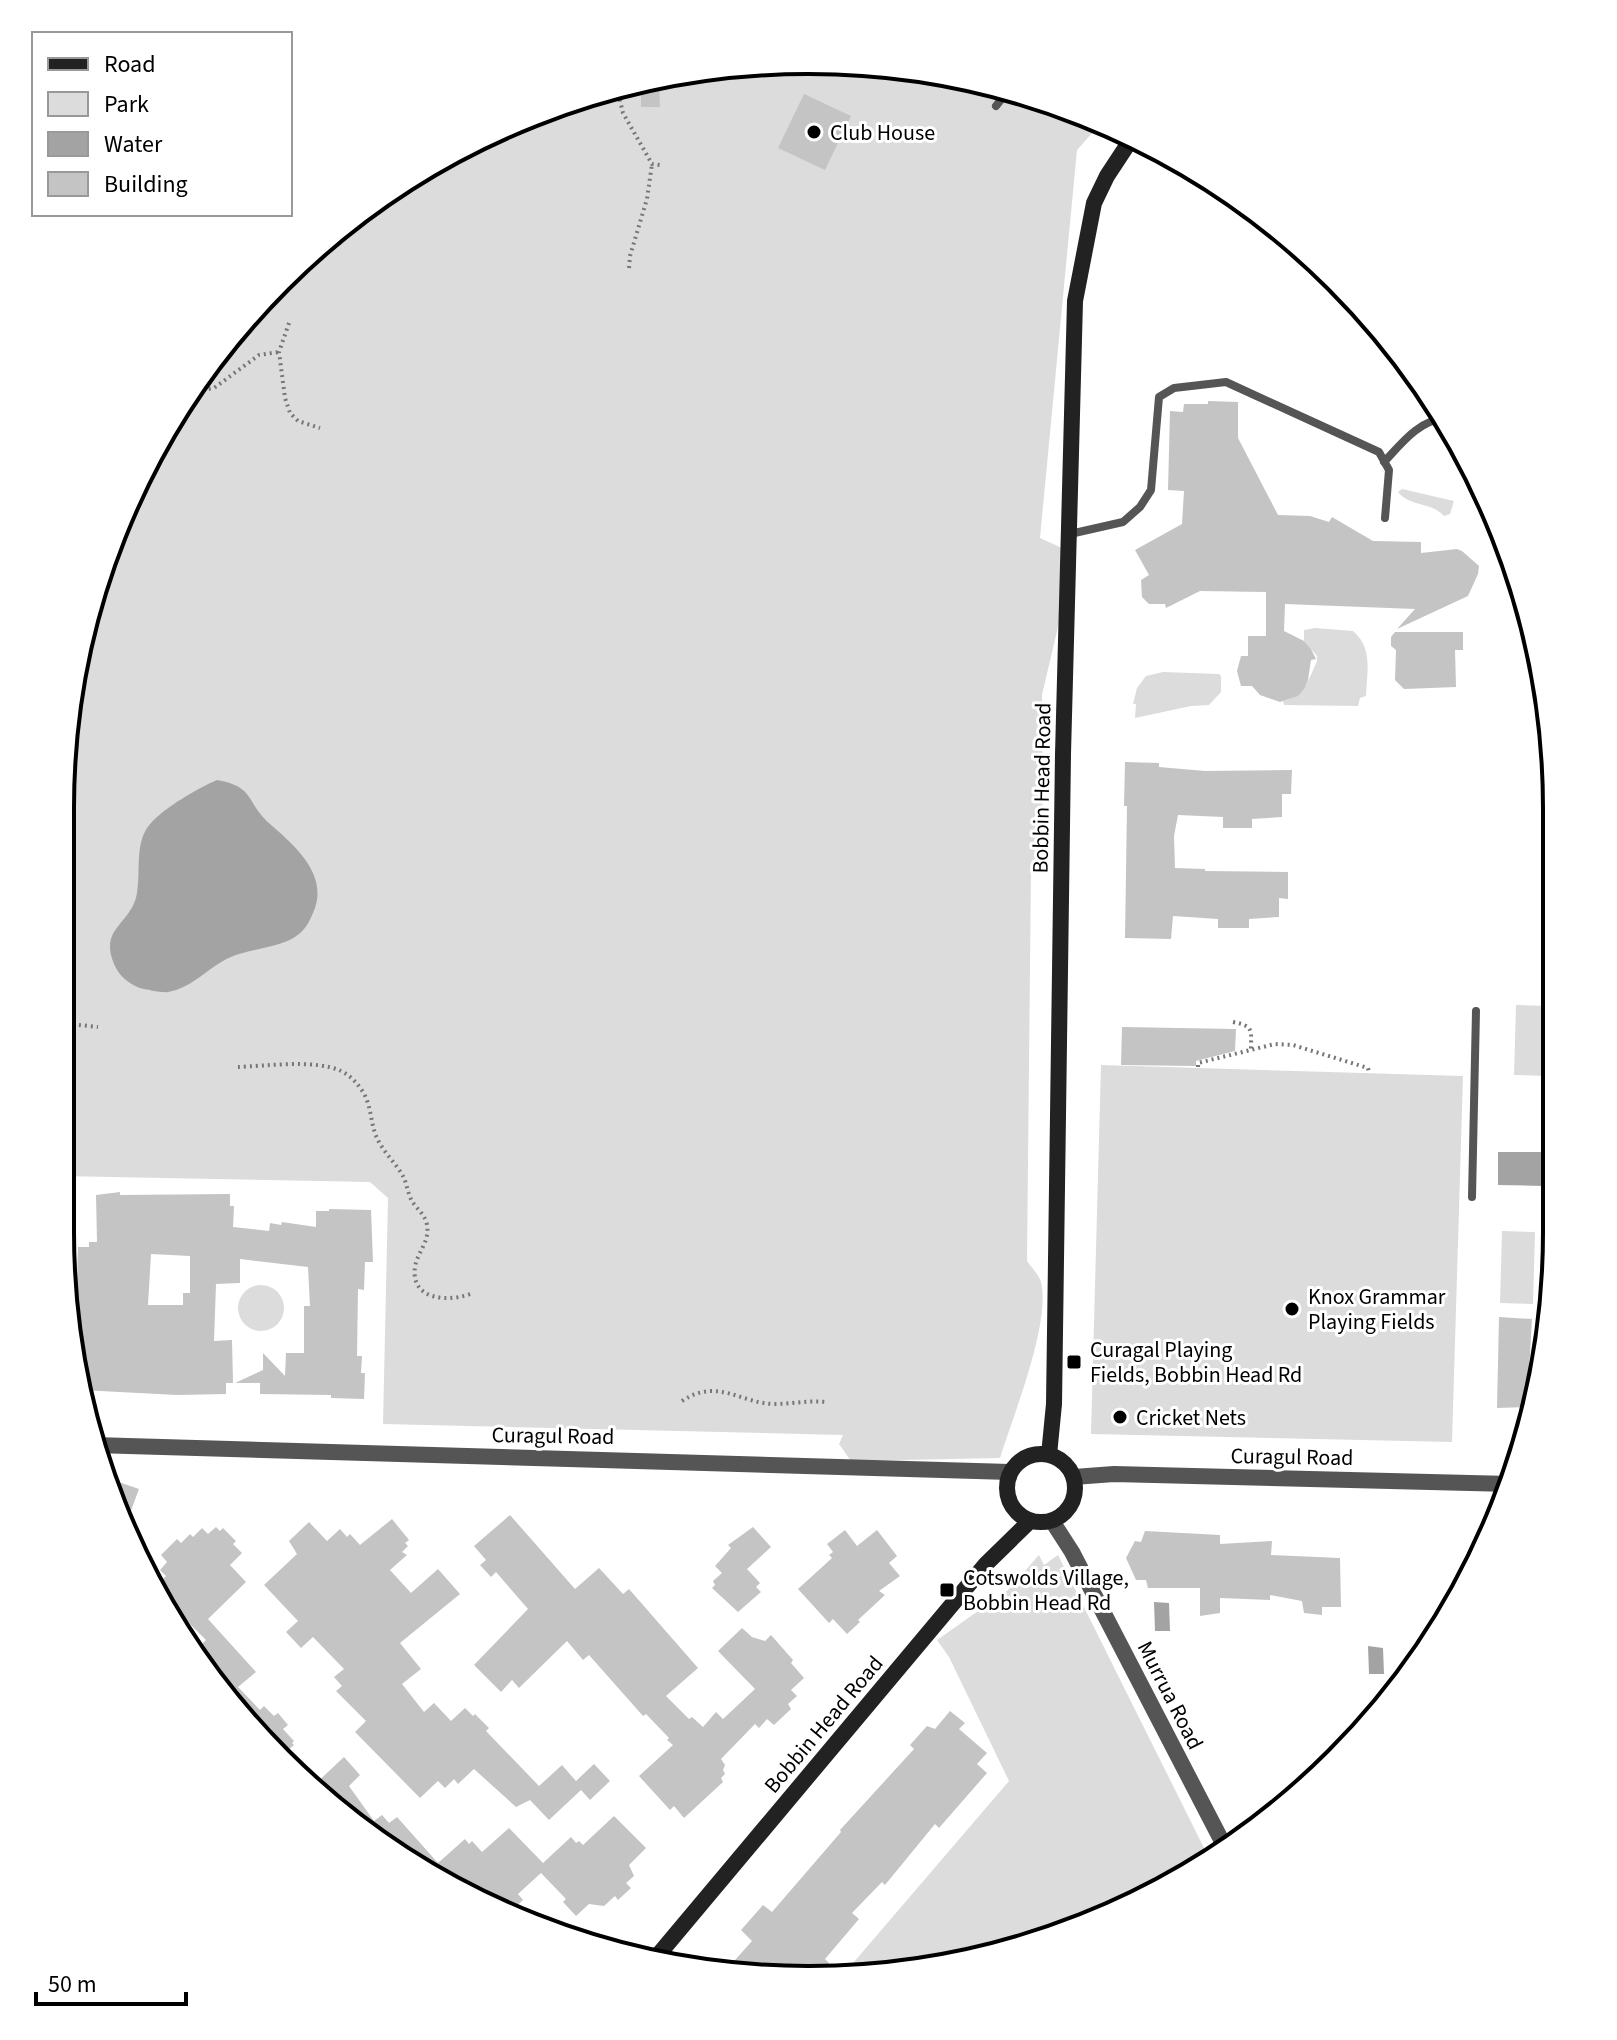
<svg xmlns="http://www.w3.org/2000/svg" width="1617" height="2040" font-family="'Source Sans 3',sans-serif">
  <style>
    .green { fill: #dcdcdc }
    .water { fill: #a3a3a3 }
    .building { fill: #c4c4c4; fill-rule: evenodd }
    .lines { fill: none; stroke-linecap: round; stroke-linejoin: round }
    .path { stroke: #777; stroke-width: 4; stroke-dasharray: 2 4; stroke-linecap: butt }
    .lane { stroke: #555; stroke-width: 8 }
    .street { stroke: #555; stroke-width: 16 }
    .secondary { stroke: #222; stroke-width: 16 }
    .poi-dot { fill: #000; stroke: #fff; stroke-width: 3 }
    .labels { text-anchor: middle; stroke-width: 6; stroke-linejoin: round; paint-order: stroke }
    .poi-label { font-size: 22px; fill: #000; stroke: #fff; text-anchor: start }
    .street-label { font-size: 22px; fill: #000; stroke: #fff }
    .rim { fill: none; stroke: #000; stroke-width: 4 }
  </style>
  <rect width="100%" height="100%" fill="#fff"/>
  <path class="green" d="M858,62L1003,86L1101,123L1077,150L1040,538L1075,554L1042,695L1043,859L1031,868L1027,1261C1031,1267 1039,1275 1041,1282C1051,1323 1013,1416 1000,1458L851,1461L839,1444L843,1435L383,1424L388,1198L370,1182L60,1176L62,760L100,567L161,434L245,315L435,160L568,100L711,66Z
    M1402,489L1454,501L1450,514L1444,516C1432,502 1410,507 1398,492Z
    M1315,628L1353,631C1373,648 1367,671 1366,696L1360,698L1358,706L1284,705L1283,701C1304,697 1309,679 1317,661V656L1304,641V630Z
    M1163,672L1219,674L1221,676V692L1209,705L1191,706L1135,718L1136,704H1133L1137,688L1146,676Z
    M1516,1005L1548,1006L1547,1076L1514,1075Z
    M1101,1065L1463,1076L1452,1442L1091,1434Z
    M1502,1231L1535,1232L1533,1304L1500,1303Z
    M238 1308a23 23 0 1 1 46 0a23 23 0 1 1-46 0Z
    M1039,1555L1044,1565L1058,1555L1210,1860L1182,1880L1002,1955L842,1976L1009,1781L949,1657L937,1640L1008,1590Z"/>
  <path class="water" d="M217,780C256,787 245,802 270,824C294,845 327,873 315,908C311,918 307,928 299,934C284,947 250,949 231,957C209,966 193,988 168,992C161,993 151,990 144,989C133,987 121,978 116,968C96,928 132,925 137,893C141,870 134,841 151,823C164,808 198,788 217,780Z
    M1498,1152H1542L1543,1186L1498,1185Z
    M1543,1230H1557L1552,1280L1543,1281Z
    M1154,1602L1169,1603L1170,1631H1155Z
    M1368,1646L1383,1648L1384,1674H1369Z"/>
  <path class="building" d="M659,81L660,107H641V83Z
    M804,94L851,116L825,170L778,148Z
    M1208,401L1238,402V438L1278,515L1310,516L1329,522L1332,517L1373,541L1421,542V553L1457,549L1462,551L1479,566L1478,574L1468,596L1397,629L1415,609L1285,604L1284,631L1304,641L1311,649L1316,659L1311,660L1308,680L1304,689L1298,696L1280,702L1260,695L1252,686H1241L1237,671L1241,656H1248V636H1266V592L1200,591L1166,608L1165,604H1149L1142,597L1141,580L1149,575L1135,550L1182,524L1184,491L1168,490L1170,411L1183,412L1184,404H1208Z
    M1395,632H1463V650H1455L1456,687L1404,689L1395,680L1396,650L1391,646V637Z
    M1125,762L1159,763V767L1205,771L1292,770L1291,794H1282V817L1252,819V828H1223V817L1178,815L1174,836L1175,868L1205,869V871L1288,872V899L1279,898V917L1249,919V928H1218V919L1173,916L1171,939L1125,938L1127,806H1124Z
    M1122,1027L1236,1029L1235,1051L1196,1061V1066L1121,1065Z
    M120,1192V1195L230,1194V1206H234L233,1227L269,1231L270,1223L281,1225L282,1222L316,1227V1211H329V1209L371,1210L373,1262H365L364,1290L358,1289L357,1356H362L361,1373H365L364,1399L331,1398V1395L260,1394V1383H235L263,1370V1353L285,1376L286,1353H304V1306H310L308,1267L240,1259V1283L216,1284L214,1341L232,1340L233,1383H226V1394L177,1395L81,1390L75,1343L78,1247H89V1242H97L96,1195ZM151,1254L190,1256V1293H183V1305H148Z
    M1499,1317L1532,1319L1527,1407L1497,1408Z
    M107,1478L139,1489L126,1524Z
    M510,1515L575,1589L599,1568L623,1594L629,1589L698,1668L666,1696L689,1719L692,1717L703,1727L716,1712L723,1719L755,1689L718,1651L742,1628L752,1637L765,1641L771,1635L793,1660L791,1663L804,1678L791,1690L797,1696L788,1704L791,1709L774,1725L767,1719L759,1728L755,1724L721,1759L725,1765L723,1770L725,1774L721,1778L723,1782L684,1818L674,1806L670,1810L639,1776L673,1745L667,1740L669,1738L646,1714L643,1716L589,1655L583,1660L567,1641L519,1688L512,1680L501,1692L474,1665L528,1609L496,1572L491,1577L480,1565L486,1560L474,1546Z
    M392,1519L409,1540L405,1543L408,1546L402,1552L407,1555L390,1570L411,1593L438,1569L460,1594L400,1643L421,1669L402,1684L424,1712L434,1703L451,1721L465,1708L473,1716L475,1714L489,1728L486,1731L539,1786L562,1765L576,1781L594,1764L610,1781L590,1800L581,1790L549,1820L530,1800L516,1807L474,1769L458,1784L454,1779L445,1788L438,1781L420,1798L355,1732L366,1721L336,1691L342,1686L334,1677L344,1669L313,1637L301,1648L286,1632L298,1621L264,1585L297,1554L289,1541L309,1522L327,1541L340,1529L347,1537L350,1534L360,1545Z
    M216,1527L220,1531L223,1528L236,1541L233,1544L242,1553L230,1565L246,1582L208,1619L256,1672L238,1687L260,1710L264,1706L274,1716L278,1713L288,1725L283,1729L294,1741L292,1743L294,1745L278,1759L224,1689L228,1685L214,1670L211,1672L195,1651L206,1640L184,1618L178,1624L160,1605L153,1589L166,1576L160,1570L167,1562L161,1555L177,1539L181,1543L190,1534L193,1537L202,1528L208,1534Z
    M753,1527L771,1547L747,1569L760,1583L756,1587L761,1592L738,1612L712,1588L715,1585L713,1581L722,1573L715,1566L731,1548L728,1545Z
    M845,1530L857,1546L877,1530L897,1556L889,1563L900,1576L879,1591L885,1595L858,1620L860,1622L847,1634L833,1619L829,1623L798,1589L832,1558L829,1555L833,1552L827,1544Z
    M1145,1531L1220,1535V1544L1272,1541L1271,1555L1340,1558L1341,1607H1322V1615L1304,1613L1302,1601L1270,1595V1600L1220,1598V1613L1200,1616V1588H1148L1146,1580H1136L1126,1558L1135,1541L1141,1542Z
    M950,1711L965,1723L959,1729L987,1753L977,1764L987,1773L939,1828L935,1824L885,1885L882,1882L852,1913L859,1919L825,1959L829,1963L815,1979L808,1980L727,1969L752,1941L741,1930L763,1905L772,1912L841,1832L840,1830L914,1749L910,1745L927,1726L935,1729Z
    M344,1757L360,1775L349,1786L374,1821L382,1815L389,1823L397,1817L438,1863L465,1839L469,1844L472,1841L482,1852L509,1828L543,1863L571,1837L576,1843L579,1841L583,1845L614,1816L646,1848L629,1865L634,1876L626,1883L631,1888L618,1900L615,1896L604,1906L589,1904L576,1916L563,1902L566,1899L541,1873L518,1894L523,1900L511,1911L434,1879L313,1786Z"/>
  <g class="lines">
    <path class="path" d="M617,88L623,113L652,164L660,165
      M629,268L630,256L647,199L652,164
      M289,323L279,352L285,398L290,413L298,421L320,428
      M191,392L214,388L259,355L279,352
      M1233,1022C1254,1026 1251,1030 1251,1050
      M61,1023L98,1027
      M238,1067C266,1066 316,1059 341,1071C351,1076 357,1083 363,1092C372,1107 370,1123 377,1138C383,1152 397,1164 404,1178C407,1185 408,1194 412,1201C416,1208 423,1213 426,1221C432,1240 418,1250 415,1267C410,1302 452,1302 473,1293
      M1198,1067V1063L1275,1044L1293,1045L1368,1068L1369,1072
      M682,1401C718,1377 741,1404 775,1404C792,1404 808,1400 826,1402"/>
    <path class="lane" d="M996,106L1010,88
      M1384,462C1402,443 1418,421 1445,418
      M1070,534L1123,522L1140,507L1151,490L1159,397L1174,388L1226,382L1379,452L1389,470L1385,518
      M1472,1197L1476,1011"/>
    <path class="street" d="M94,1445L1010,1472
      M1074,1477L1114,1474L1510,1484
      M1052,1521L1072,1552L1226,1849"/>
    <path class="secondary" d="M1007 1488a34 34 0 1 1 68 0a34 34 0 1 1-68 0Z
      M1049,1455L1054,1404L1063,754L1075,301L1094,203L1107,176L1134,135
      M654,1960L986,1564L1030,1521"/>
  </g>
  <g class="poi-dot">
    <circle cx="814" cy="132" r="8"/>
    <circle cx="1292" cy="1309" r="8"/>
    <rect x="1066" y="1354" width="16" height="16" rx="4"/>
    <circle cx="1120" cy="1417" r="8"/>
    <rect x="939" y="1582" width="16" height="16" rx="4"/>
  </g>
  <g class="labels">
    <g class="poi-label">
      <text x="830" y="140">Club House</text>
      <text x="1308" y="1304">Knox Grammar<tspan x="1308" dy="25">Playing Fields</tspan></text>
      <text x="1090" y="1357">Curagal Playing<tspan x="1090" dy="25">Fields, Bobbin Head Rd</tspan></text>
      <text x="1136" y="1425">Cricket Nets</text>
      <text x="963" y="1585">Cotswolds Village,<tspan x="963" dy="25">Bobbin Head Rd</tspan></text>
    </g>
    <g class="street-label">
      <text transform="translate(1041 788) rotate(-89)" y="8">Bobbin Head Road</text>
      <text transform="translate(553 1435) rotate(1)" y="8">Curagul Road</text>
      <text transform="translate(1292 1456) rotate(1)" y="8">Curagul Road</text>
      <text transform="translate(1171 1695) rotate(63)" y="8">Murrua Road</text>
      <text transform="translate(823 1724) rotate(-50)" y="8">Bobbin Head Road</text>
    </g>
  </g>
  <path d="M0 0H1617V2040H0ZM808 74H809A734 734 0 0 1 1543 808V1232A734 734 0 0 1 809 1966H808A734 734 0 0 1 74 1232V808A734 734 0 0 1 808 74Z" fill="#fff" fill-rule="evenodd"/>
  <path class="rim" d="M808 74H809A734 734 0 0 1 1543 808V1232A734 734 0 0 1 809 1966H808A734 734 0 0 1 74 1232V808A734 734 0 0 1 808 74Z"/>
  <rect x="32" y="32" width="260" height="184" fill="#ffffff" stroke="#999999" stroke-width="2"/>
  <rect x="48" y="58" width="40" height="12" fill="#222222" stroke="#999999" stroke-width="2"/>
  <text x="104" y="72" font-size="24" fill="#000000">Road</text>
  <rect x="48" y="92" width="40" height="24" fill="#dcdcdc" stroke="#999999" stroke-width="2"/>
  <text x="104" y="112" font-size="24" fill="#000000">Park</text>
  <rect x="48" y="132" width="40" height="24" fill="#a3a3a3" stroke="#999999" stroke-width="2"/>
  <text x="104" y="152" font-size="24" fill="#000000">Water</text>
  <rect x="48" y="172" width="40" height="24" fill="#c4c4c4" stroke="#999999" stroke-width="2"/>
  <text x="104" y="192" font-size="24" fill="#000000">Building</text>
  <path d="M36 1992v12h150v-12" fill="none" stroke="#000000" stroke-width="4"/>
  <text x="48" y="1992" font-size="24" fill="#000000" stroke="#ffffff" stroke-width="6" paint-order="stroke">50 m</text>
</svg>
